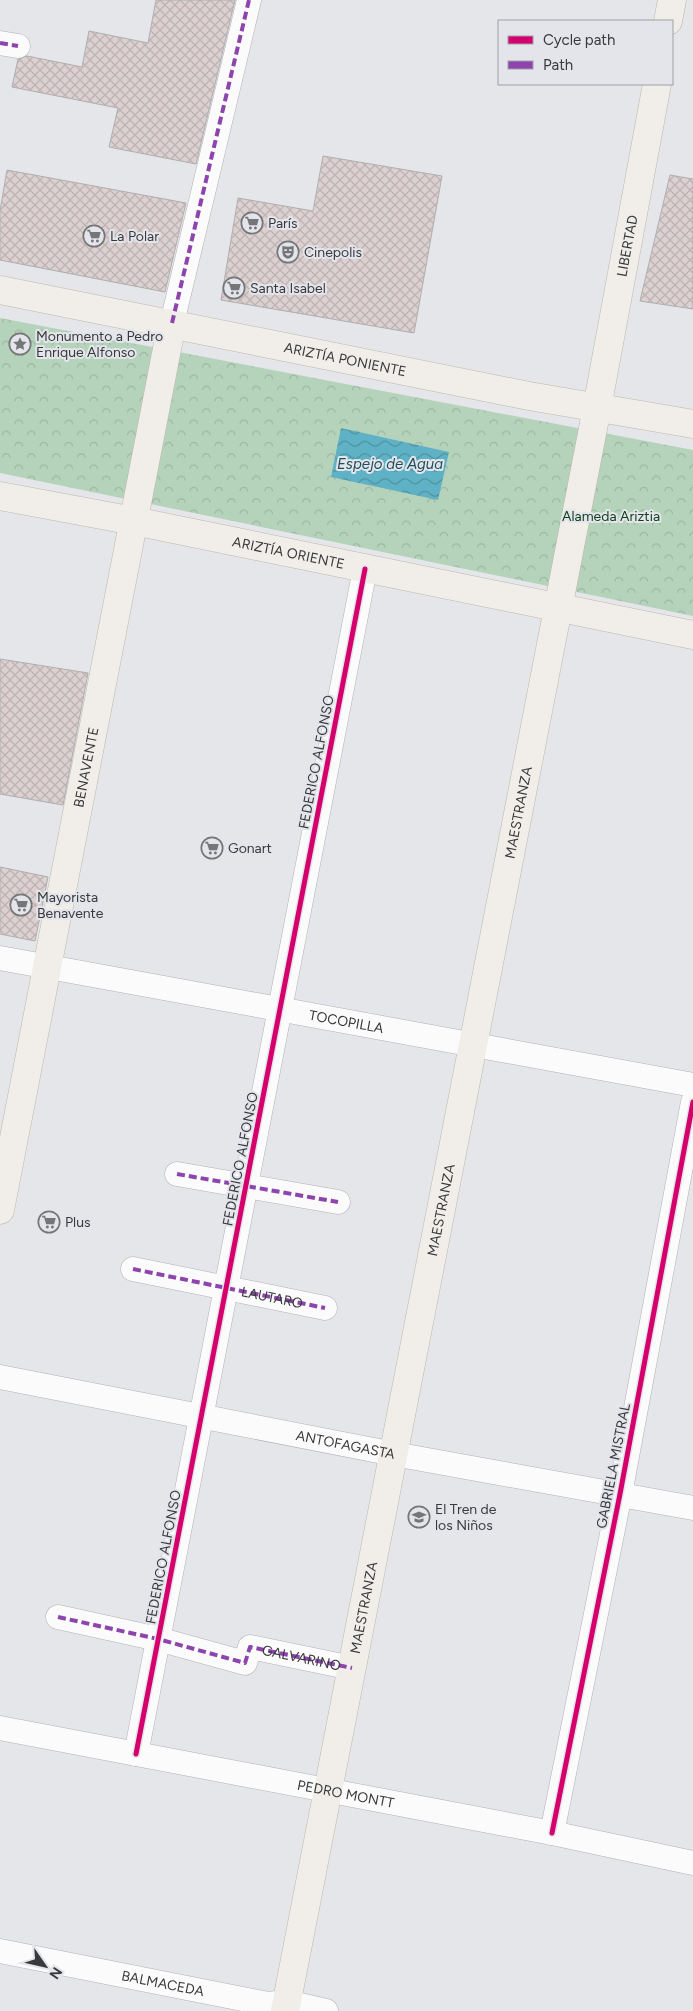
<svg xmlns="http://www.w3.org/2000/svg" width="693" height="2011" font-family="Figtree,sans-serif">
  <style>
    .park { fill: url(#park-crowns) }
    .water { fill: url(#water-waves) }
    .building { fill: url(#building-cross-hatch); stroke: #afaeaf }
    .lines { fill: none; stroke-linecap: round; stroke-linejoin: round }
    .minor-casing { stroke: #b0b1b4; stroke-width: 25 }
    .major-casing { stroke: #bcb6ae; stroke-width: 29 }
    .minor { stroke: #fbfbfc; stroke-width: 24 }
    .major { stroke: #f1eee9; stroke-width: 28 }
    .quiet { stroke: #8e44ad; stroke-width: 4; stroke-dasharray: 8 4; stroke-linecap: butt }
    .cycleway-casing { stroke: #e3e5eb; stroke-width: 8 }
    .cycleway { stroke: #d6006c; stroke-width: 5 }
    .labels { text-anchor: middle; stroke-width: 4; stroke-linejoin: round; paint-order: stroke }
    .poi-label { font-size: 14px; fill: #38393b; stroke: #e3e5eb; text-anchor: start }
    .street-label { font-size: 14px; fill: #38393b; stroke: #e3e5eb }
    .park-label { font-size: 14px; fill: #11421d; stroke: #e3e5eb }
    .water-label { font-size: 15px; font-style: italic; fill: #1e4d59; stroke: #e3e5eb }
  </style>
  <defs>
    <pattern id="park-crowns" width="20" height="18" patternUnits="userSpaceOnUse" patternTransform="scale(1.25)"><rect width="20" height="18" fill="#b5d3bb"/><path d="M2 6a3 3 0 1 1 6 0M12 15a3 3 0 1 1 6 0" fill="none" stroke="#9cb6a2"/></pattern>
    <pattern id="water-waves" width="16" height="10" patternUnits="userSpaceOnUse" patternTransform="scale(1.25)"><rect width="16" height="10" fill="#5fb2c5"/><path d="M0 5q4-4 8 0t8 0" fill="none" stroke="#4f92a1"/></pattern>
    <pattern id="building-cross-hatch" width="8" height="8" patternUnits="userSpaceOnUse" patternTransform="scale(1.25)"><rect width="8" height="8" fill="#dcd0d0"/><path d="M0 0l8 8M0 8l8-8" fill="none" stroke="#beb3b4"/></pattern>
  </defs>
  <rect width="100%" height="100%" fill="#e5e6e9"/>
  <path class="park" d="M0,318L693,450V616L0,473Z"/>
  <path class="water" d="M341,428L449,452L438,500L331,477Z"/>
  <path class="building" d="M156,0H235L196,164L109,147L118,108L12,87L18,59L27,56L82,67L89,31L148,43Z
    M323,156L442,176L414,333L221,300L238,198L313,211Z
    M7,170L186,203L165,292L0,260V211Z
    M670,175L693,179V309L640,301Z
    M0,659L88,673L63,805L0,794Z
    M0,867L48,877L35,941L0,934Z"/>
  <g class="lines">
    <g class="minor-casing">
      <g id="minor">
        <path d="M0,43L18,46"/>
        <path d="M172,323L249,0"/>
        <path id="s1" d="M0,958L693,1085"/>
        <path d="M177,1174L338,1202"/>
        <path id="s2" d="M133,1269L325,1308"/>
        <path id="s3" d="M0,1377L394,1454L693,1508"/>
        <path d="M58,1617L158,1639L245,1663L250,1647L352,1668"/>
        <path id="s4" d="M0,1728L552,1833L693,1863"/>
        <path d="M136,1754L365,569"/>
        <path d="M552,1833L620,1494L693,1102"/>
        <path id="s5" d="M0,1951L268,2004L287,2002L326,2011"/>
      </g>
    </g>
    <g class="major-casing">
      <g id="major">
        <path d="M668,21L672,0"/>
        <path id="s6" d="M0,290L529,396L693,424"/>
        <path id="s7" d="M0,496L134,521L693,635"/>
        <path id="s8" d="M0,1210L172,323"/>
        <path id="s9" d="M285,2011L597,408L657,84"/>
      </g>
    </g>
    <use href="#minor" class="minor"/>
    <use href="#major" class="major"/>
    <g class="quiet">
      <path d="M0,43L18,46"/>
      <path d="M172,323L249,0"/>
      <path d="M177,1174L338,1202"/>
      <path d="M133,1269L325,1308"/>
      <path id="s10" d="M58,1617L158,1639L245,1663L250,1647L352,1668"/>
    </g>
    <g class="cycleway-casing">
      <path id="cycleway" d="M136,1754L365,569
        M552,1833L620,1494L693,1102"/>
    </g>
    <use href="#cycleway" class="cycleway"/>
  </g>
  <defs>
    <g id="supermarket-ring" transform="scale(1.125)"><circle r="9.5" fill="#e3e5eb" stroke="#757678" stroke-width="1.5"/><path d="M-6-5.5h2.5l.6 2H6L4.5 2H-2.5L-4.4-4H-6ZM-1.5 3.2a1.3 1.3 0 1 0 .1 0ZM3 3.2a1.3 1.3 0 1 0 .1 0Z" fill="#757678"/></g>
    <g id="theatre-ring" transform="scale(1.125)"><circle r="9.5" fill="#e3e5eb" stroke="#757678" stroke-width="1.5"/><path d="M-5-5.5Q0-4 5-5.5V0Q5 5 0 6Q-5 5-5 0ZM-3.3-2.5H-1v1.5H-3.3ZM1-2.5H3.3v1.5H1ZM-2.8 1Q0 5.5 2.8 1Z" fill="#757678"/></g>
    <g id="sight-ring" transform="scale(1.125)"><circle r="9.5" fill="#e3e5eb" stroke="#757678" stroke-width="1.5"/><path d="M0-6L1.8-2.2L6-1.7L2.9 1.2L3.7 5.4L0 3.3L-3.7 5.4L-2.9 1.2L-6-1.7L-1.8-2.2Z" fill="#757678"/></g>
    <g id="school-ring" transform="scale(1.125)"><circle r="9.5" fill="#e3e5eb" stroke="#757678" stroke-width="1.5"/><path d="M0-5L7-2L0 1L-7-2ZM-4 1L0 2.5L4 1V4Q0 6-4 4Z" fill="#757678"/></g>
  </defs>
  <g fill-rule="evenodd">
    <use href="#supermarket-ring" x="252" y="223"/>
    <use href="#supermarket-ring" x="94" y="236"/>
    <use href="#theatre-ring" x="288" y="252"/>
    <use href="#supermarket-ring" x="234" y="288"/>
    <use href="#sight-ring" x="20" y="344"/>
    <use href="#supermarket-ring" x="212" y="848"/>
    <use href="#supermarket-ring" x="21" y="905"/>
    <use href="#supermarket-ring" x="49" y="1222"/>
    <use href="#school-ring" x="419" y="1517"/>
  </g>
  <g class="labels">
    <g class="poi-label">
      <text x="268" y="228">París</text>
      <text x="110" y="241">La Polar</text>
      <text x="304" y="257">Cinepolis</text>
      <text x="250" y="293">Santa Isabel</text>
      <text x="36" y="341">Monumento a Pedro<tspan x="36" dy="16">Enrique Alfonso</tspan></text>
      <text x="228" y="853">Gonart</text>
      <text x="37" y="902">Mayorista<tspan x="37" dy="16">Benavente</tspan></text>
      <text x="65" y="1227">Plus</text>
      <text x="435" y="1514">El Tren de<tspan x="435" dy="16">los Niños</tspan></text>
    </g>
    <g class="street-label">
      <text dy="5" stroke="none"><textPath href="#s9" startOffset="1798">LIBERTAD</textPath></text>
      <text dy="5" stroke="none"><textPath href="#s6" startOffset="352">ARIZTÍA PONIENTE</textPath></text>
      <text dy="5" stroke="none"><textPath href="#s7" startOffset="294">ARIZTÍA ORIENTE</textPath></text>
      <text transform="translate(316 762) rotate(-79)" y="5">FEDERICO ALFONSO</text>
      <text dy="5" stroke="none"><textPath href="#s8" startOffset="451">BENAVENTE</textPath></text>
      <text dy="5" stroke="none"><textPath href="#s9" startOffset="1221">MAESTRANZA</textPath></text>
      <text dy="5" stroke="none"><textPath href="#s1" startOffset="352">TOCOPILLA</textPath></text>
      <text transform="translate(240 1159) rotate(-79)" y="5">FEDERICO ALFONSO</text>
      <text dy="5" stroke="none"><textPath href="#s9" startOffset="816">MAESTRANZA</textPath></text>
      <text dy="5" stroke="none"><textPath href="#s2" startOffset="142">LAUTARO</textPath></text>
      <text dy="5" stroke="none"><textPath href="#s3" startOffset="352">ANTOFAGASTA</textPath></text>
      <text transform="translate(613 1466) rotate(-79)" y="5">GABRIELA MISTRAL</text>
      <text transform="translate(163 1557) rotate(-79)" y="5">FEDERICO ALFONSO</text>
      <text dy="5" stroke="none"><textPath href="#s9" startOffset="411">MAESTRANZA</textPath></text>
      <text dy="5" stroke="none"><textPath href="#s10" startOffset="262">GALVARINO</textPath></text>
      <text dy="5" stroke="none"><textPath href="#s4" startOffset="352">PEDRO MONTT</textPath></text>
      <text dy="5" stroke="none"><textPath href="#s5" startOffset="166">BALMACEDA</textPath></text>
    </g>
    <g class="park-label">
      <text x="611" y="521">Alameda Ariztia</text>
    </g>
    <g class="water-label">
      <text x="390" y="469">Espejo de Agua</text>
    </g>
  </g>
  <rect x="498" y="20" width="175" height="65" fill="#e3e5eb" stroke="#9fa0a5"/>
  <rect x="508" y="36" width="25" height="8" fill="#d6006c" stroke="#9fa0a5"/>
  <text x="543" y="45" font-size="15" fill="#38393b">Cycle path</text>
  <rect x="508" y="61" width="25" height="8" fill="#8e44ad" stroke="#9fa0a5"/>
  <text x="543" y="70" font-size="15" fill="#38393b">Path</text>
  <g transform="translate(45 1966) rotate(124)" stroke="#e3e5eb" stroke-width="4" paint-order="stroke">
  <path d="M0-4L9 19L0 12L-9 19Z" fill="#38393b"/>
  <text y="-8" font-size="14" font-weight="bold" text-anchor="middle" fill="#38393b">N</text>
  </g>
</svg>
